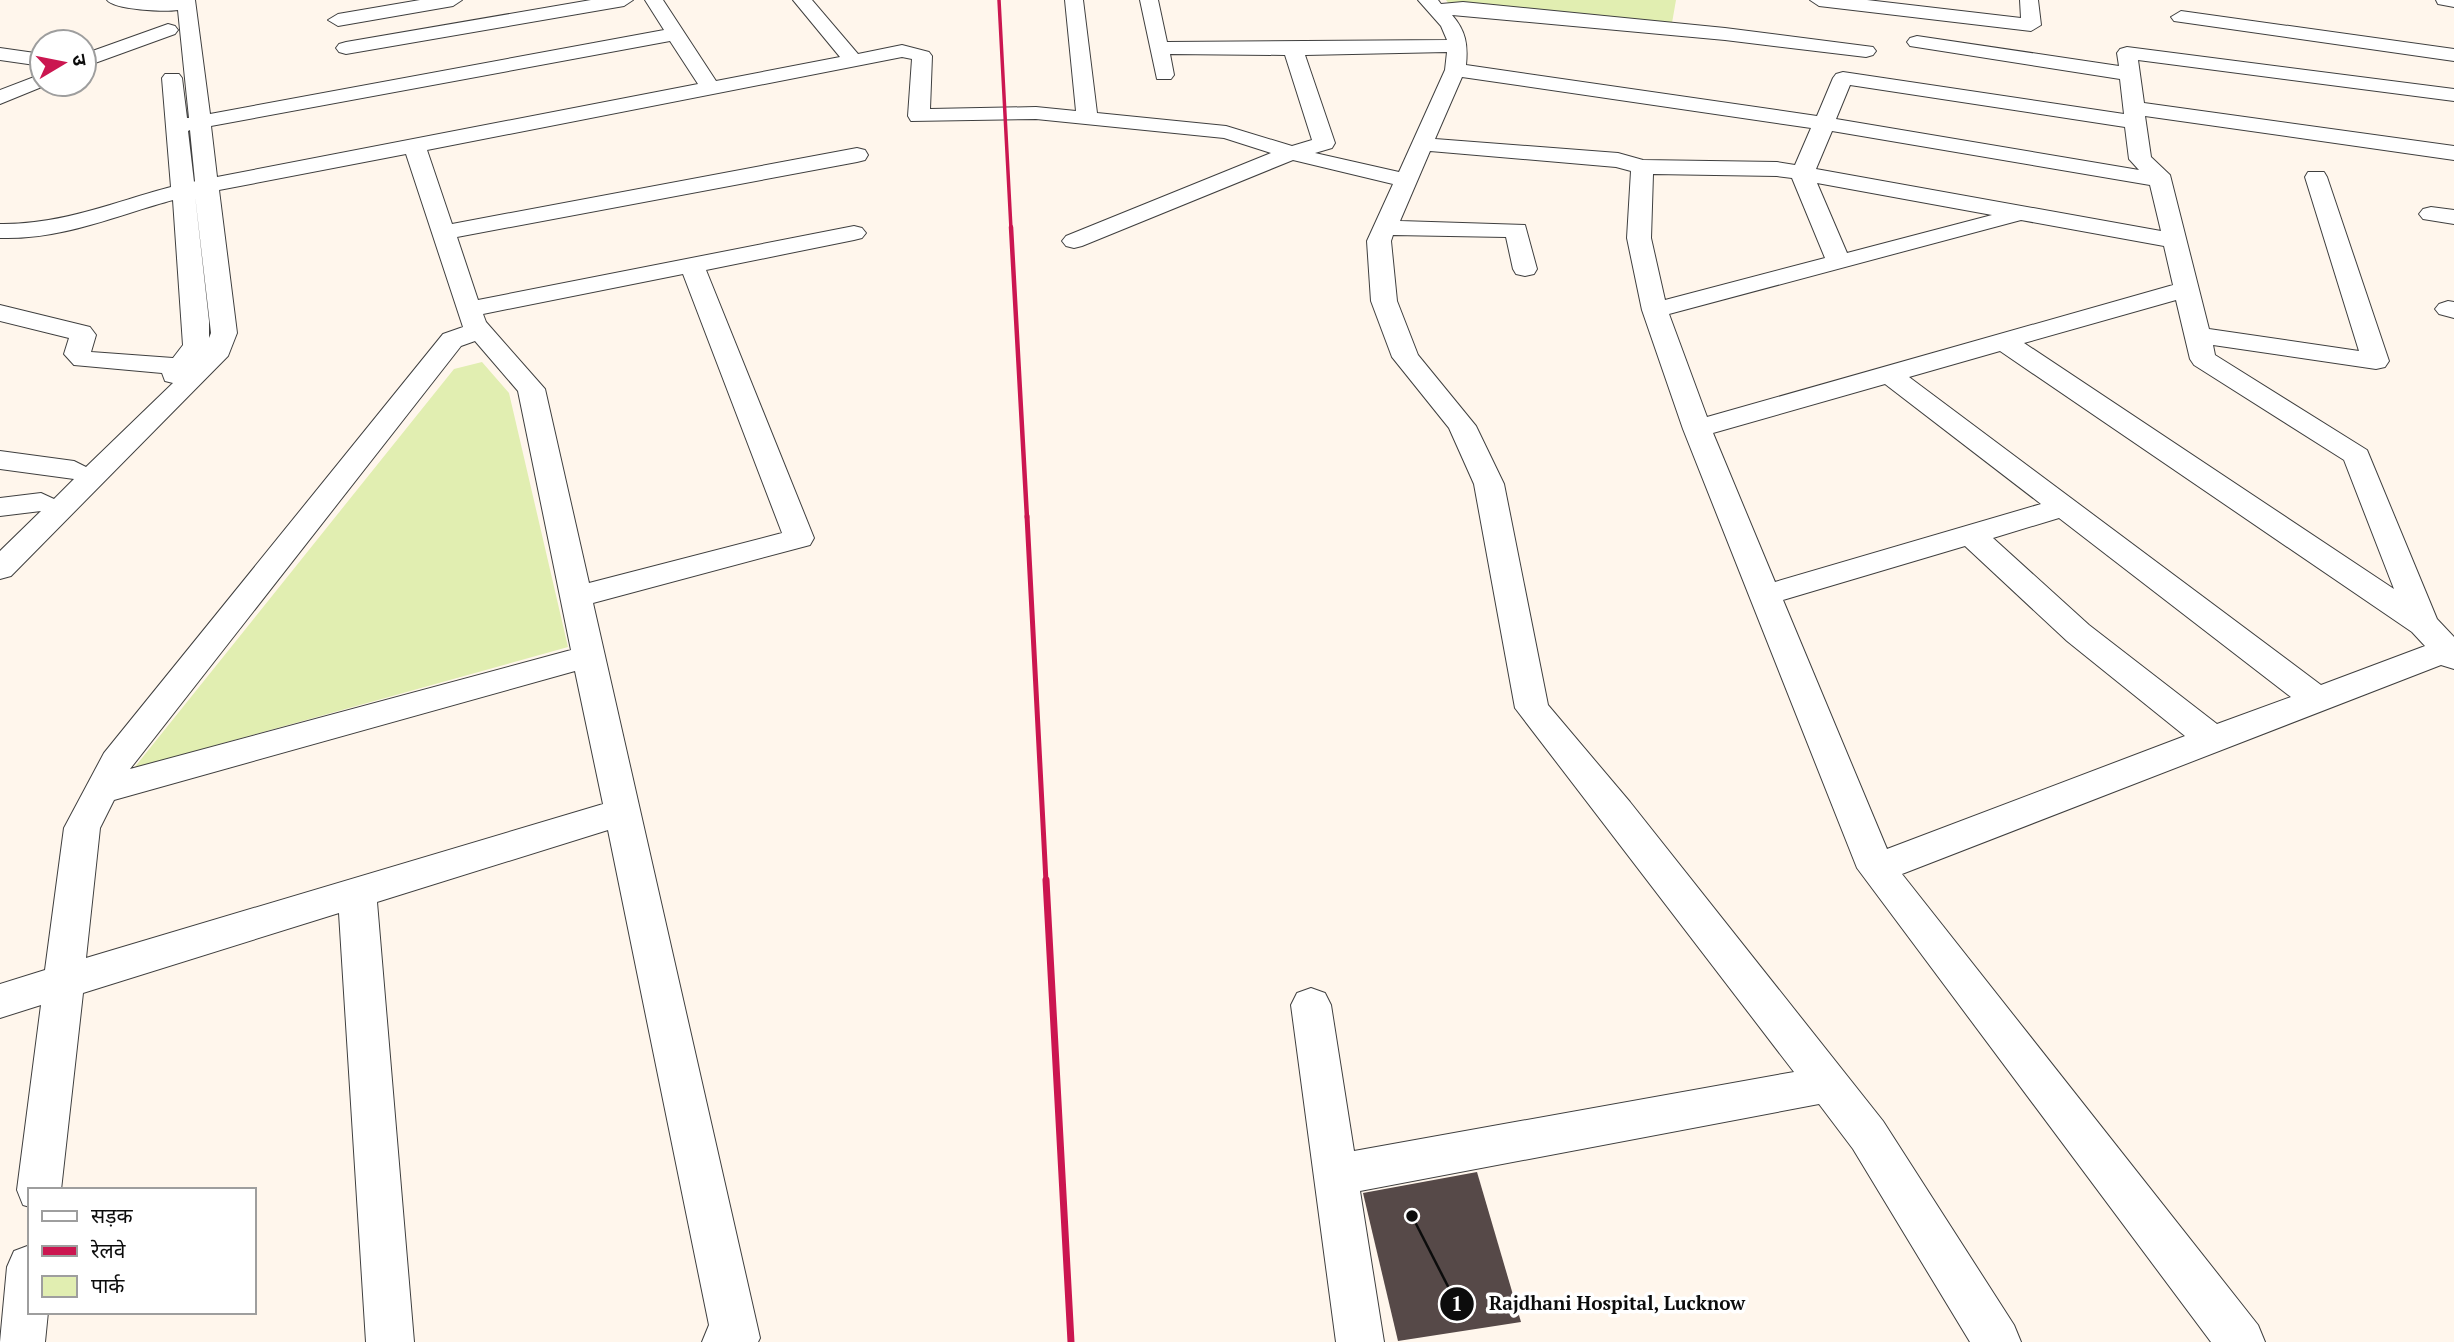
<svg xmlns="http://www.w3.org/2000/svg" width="2454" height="1342" font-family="'PT Serif','Noto Sans Devanagari',serif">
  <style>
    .green { fill: #e1eeb1 }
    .building { fill: #564948 }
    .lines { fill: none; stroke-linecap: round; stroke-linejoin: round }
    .minor-casing { stroke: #3f3f3f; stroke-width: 2 }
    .minor { fill: #fff; fill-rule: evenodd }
    .rail-far3 { stroke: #cb1650; stroke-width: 3.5 }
    .rail-far2 { stroke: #cb1650; stroke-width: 4.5 }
    .rail-far1 { stroke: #cb1650; stroke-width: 5 }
    .rail { stroke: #cb1650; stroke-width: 7 }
    .leader { fill: none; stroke: #0c0c0c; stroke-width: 2.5 }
    .callout-dot { fill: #0c0c0c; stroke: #fff; stroke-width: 2.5 }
    .mark-label { font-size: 21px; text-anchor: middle; font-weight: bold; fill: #fff }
    .callout-label { font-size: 19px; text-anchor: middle; font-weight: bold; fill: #0c0c0c; stroke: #fff; stroke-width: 7; stroke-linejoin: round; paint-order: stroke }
  </style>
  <rect width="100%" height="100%" fill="#fff6ec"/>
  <path class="green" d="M1446,0H1676L1672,23L1449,4Z
    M482,362L509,393L568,647L134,768L454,369Z"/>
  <path class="building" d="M1477,1172L1521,1322L1398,1341L1363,1193Z"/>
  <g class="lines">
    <g class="minor-casing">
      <path id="minor" d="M107,0H195L210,114L664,30L645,0H663L716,81L840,57L793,0H812L858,54L902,45L929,52L932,56L930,109L1036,107L1076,111L1065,0H1083L1097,113L1226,126L1292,146L1312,140L1285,55L1170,54L1174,75L1171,79H1157L1140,0H1158L1167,42L1447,40L1441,26L1418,0H1438L1441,4L1463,2L1725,28L1873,47L1876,51L1873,55L1866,57L1725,40L1452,15C1466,31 1468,45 1466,65L1817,116L1833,78L1836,74L1843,72L2124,114L2120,79L1910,46L1907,42L1910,38L1917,36L2119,66L2117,53L2120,49L2127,47L2454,89V101L2138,60L2144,103L2454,146V160L2145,116L2151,157L2170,175L2209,329L2359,351L2305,177L2308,172H2324L2327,177L2389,361L2385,367L2376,369L2213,345L2215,355L2367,450L2437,619L2454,637V669L2441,665L1902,874L2258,1325L2265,1342H2211L1857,868L1683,429L1642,310L1627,238L1631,171L1616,167L1430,151L1400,221L1525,225L1537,269L1534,274L1525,276L1516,274L1513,269L1506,237L1393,235L1391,241L1397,301L1418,355L1476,426L1504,484L1548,705L1630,802L1883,1121L2014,1325L2021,1342H1970L1853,1149L1819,1104L1360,1191L1384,1342H1336L1291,1005L1297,993L1311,988L1325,993L1331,1005L1354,1151L1794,1072L1515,708L1474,484L1449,428L1392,357L1371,301L1367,241L1393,184L1293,160L1082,246L1074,248L1066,246L1062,241L1066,236L1271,153L1224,138L1036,119L911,121L908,116L912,59L902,57L427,150L452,224L857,148L865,150L868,155L865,160L857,162L457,237L478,300L854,226L862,228L866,233L862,238L854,240L706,270L814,538L810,545L593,603L760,1338L758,1342H702L709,1325L608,830L377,902L414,1342H366L339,913L83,993L61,1190H30V1207L23,1205L17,1190L41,1005L0,1018V984L45,970L64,828L104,753L443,334L463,327L406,154L219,190L237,333L228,356L11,576L0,579V551L41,511L0,516V498L41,493L54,499L74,479L0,469V451L74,461L86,467L173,383L165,381L162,373L74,365L64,354L69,338L0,321V305L90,327L96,335L91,352L173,358L183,345L173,200C114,216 62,240 0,238V224C61,225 114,202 171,187L162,78L165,74H179L182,78L187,118H189L178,10C164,12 115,10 107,0ZM670,41L698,84L217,177L211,126ZM1447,52L1445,70L1399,172L1315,153L1332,148L1335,143L1305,55ZM1462,77L1811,128L1795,165L1777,162L1643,160L1618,153L1435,139ZM1850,85L2125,127L2129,159L2139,170L1836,119ZM190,130L195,181L194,182L188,131ZM1832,131L2150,185L2161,231L1816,169ZM1653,174L1777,176L1792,178L1825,258L1665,300L1651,238ZM1817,183L1992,215L1847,253ZM195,195L211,333L209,338V321ZM2021,220L2164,246L2173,285L1707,417L1669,314ZM683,274L782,533L589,583L545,389L486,322L483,314ZM2176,300L2190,359L2194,365L2344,460L2394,589L2024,343ZM475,341L518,391L571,650L130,769L461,346ZM2000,351L2412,632L2425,646L2321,685L1909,377ZM1885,384L2041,504L1775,582L1713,433ZM2059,518L2291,697L2217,724L2089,625L1993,538ZM1965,546L2067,641L2185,736L1887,849L1783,600ZM575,671L603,804L86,958L100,828L114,800Z
        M420,0H462L453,6L338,26L328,20L338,14Z
        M591,0H633L624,6L346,54L339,52L336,48L339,44L346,42Z
        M1810,0H1867L2021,18L2020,0H2038L2041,25L2031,31L1819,6Z
        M2436,0H2454V7L2438,4Z
        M2181,11L2454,49V61L2174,21L2171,17Z
        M168,24L175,26L178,30L175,34L84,67V54Z
        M0,48L42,54V66L0,60Z
        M42,74V84H49L0,104V90Z
        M2431,207L2454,210V224L2423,219L2419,214L2423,209Z
        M2448,301L2454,302V318L2439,314L2435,309L2439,304Z
        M30,1245V1312H48L45,1342H0L7,1267L14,1251Z"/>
    </g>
    <use href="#minor" class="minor"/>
    <path class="rail-far3" d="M999,0L1011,229"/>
    <path class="rail-far2" d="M1011,227L1027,518"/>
    <path class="rail-far1" d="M1027,516L1046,882"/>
    <path class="rail" d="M1046,880L1071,1342"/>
  </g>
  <path class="leader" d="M1412 1216L1457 1304"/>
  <g class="callout-dot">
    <circle cx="1412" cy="1216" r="7"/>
    <circle cx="1457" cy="1304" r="18"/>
  </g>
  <g class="mark-label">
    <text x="1457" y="1311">1</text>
  </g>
  <g class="callout-label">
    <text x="1617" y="1310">Rajdhani Hospital, Lucknow</text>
  </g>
  <rect x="28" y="1188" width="228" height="126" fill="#ffffff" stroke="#9e9e9e" stroke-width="2"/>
  <rect x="42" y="1211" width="35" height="10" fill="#ffffff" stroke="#9e9e9e" stroke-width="2"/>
  <text x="91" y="1223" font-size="21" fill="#0c0c0c">सड़क</text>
  <rect x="42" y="1246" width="35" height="10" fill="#cb1650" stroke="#9e9e9e" stroke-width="2"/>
  <text x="91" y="1258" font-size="21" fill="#0c0c0c">रेलवे</text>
  <rect x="42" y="1276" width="35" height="21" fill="#e1eeb1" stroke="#9e9e9e" stroke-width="2"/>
  <text x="91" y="1293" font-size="21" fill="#0c0c0c">पार्क</text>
  <g transform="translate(63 63) rotate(80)"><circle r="33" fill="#ffffff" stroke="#9e9e9e" stroke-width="2"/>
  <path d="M0-5L12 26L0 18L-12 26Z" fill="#cb1650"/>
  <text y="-10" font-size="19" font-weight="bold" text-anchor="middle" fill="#0c0c0c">उ</text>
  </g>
</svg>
